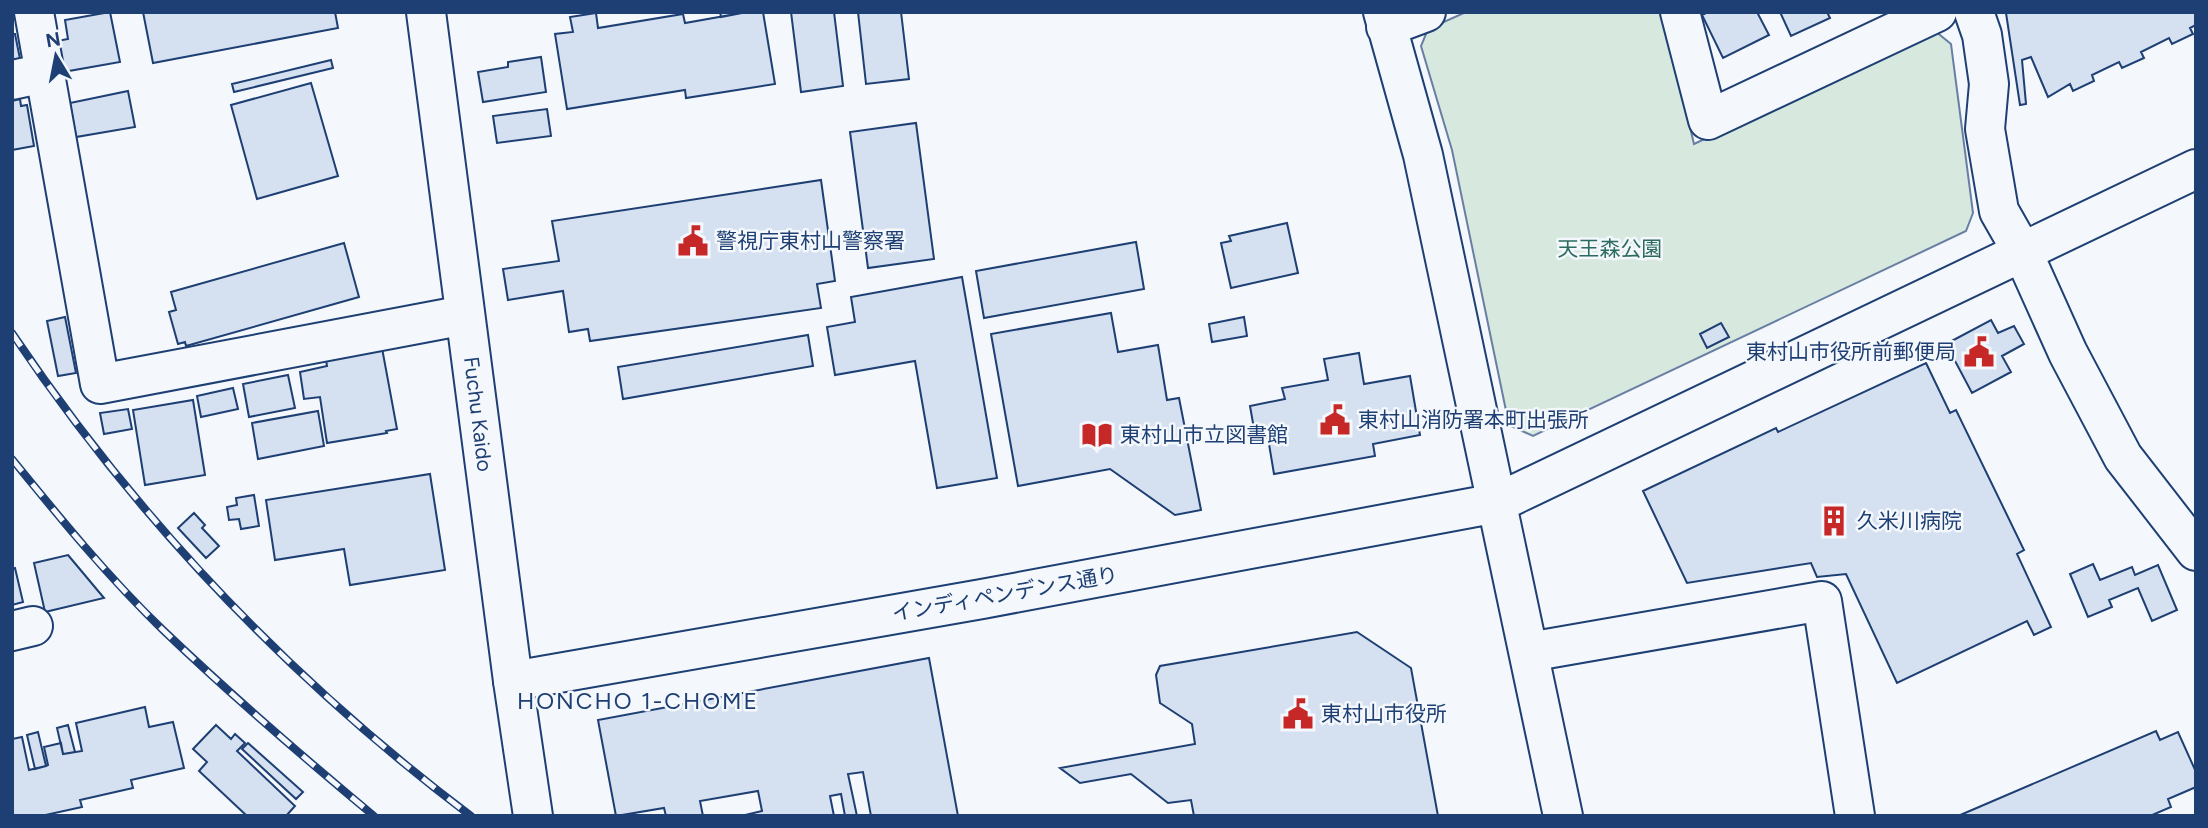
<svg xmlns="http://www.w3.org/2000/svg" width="2208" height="828" font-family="Figtree,'Noto Sans JP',sans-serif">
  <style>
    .green { fill: #d7e8df; stroke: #687fa3; stroke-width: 2 }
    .building { fill: #d5e0f0; stroke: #1d3f73; stroke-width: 2 }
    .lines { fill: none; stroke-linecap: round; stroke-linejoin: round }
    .minor-casing { stroke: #1d3f73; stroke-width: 42 }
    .major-casing { stroke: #1d3f73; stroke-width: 42 }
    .minor { stroke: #f4f7fb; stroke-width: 38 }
    .major { stroke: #f4f7fb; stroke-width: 38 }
    .rail-casing { stroke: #1d3f73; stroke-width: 8 }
    .rail { stroke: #f4f7fb; stroke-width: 5; stroke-dasharray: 16; stroke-linecap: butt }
    .labels { text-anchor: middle; stroke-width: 5; stroke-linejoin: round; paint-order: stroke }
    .poi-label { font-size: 21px; fill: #1d3f73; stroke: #f4f7fb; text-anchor: start }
    .park-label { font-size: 21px; fill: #2c6c60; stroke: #f4f7fb }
    .street-label { font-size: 21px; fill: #1d3f73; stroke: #f4f7fb }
    .neighbourhood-label { font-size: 23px; letter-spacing: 2px; fill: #1d3f73; stroke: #f4f7fb }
  </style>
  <rect width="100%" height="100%" fill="#f4f7fb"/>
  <path class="green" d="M1466,12H1663L1694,144L1935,31L1951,44L1973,213L1966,231L1533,436L1509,425L1452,150L1421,46L1428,29Z"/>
  <path class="building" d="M110,12L120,62L63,72L57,41L68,39L65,20Z
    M143,12H335L338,28L153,63Z
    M720,12H747L721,17Z
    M747,12H763L775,84L686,98L685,90L567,109L555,34L573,32L570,17L596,13L598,28L683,14L685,23Z
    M791,12H834L843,86L801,92Z
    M858,12H901L909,79L866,84Z
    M1708,12H1757L1769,35L1723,58L1702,15Z
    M1780,12H1827L1830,18L1791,36Z
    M2008,12H2196V25L2190,28L2193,34L2172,44L2169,38L2141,52L2144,58L2122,68L2119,62L2092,75L2094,81L2073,91L2070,84L2048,97L2031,57L2022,60L2026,104L2020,105L2006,13Z
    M12,34H15L21,64L12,65Z
    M541,57L546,92L483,102L478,72L508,67V62Z
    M331,60L333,68L234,92L232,84Z
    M311,83L338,176L257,199L231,105Z
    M128,91L135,127L76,137L70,103Z
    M20,99L21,106L27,105L34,146L12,150V101Z
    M547,109L551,136L497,143L493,116Z
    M916,123L934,259L868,268L850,132Z
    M821,180L835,281L817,284L821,308L590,341L588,329L569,332L563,291L508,300L503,269L559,261L552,221Z
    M1287,223L1298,273L1231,288L1221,243L1231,241L1229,236Z
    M1136,242L1144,289L984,318L976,271Z
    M344,243L359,297L186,346L185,342L178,344L169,312L176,310L171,292Z
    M962,277L997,478L937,488L915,361L835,375L827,327L855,322L851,297Z
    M1111,313L1118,352L1158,345L1167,400L1179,398L1201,510L1175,515L1110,469L1018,486L991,334Z
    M65,317L76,373L58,376L47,321Z
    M1244,317L1247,336L1212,342L1209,324Z
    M1991,320L1998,333L2014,326L2024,344L2002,356L2011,372L1972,393L1946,344Z
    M1721,323L1729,337L1707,348L1700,334Z
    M808,335L813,366L623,399L618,367Z
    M382,348L397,429L386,431L387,433L327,443L320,397L304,399L300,372L327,366L326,360Z
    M1359,353L1364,384L1410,376L1420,435L1373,444L1375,456L1274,474L1268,438L1256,440L1250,406L1285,399L1282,388L1328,380L1324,359Z
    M1926,363L1950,413L1956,410L2024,550L2017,554L2051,627L2034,635L2027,621L1897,683L1846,574L1817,577L1811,563L1687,583L1643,491L1776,428L1778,432Z
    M288,375L295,408L249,417L243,384Z
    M233,388L238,409L201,417L197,396Z
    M193,400L205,475L145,485L133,410Z
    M128,409L132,429L104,434L100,413Z
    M318,411L324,446L258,459L252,423Z
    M430,474L445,570L350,585L344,549L275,560L266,500Z
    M254,495L259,526L241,529L239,519L229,520L227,507L237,505L236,498Z
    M194,513L205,525L202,528L219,546L206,558L178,528Z
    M68,555L104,598L45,612L34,563Z
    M2093,564L2100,580L2132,567L2135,575L2158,565L2177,610L2152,621L2138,588L2109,600L2112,607L2088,617L2070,574Z
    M15,568L23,602L12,605V569Z
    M1357,632L1411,668L1438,816H1194L1191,800L1168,803L1131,774L1080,783L1060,768L1195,744L1192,724L1160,703L1156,675L1160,666Z
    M929,658L958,816H871L863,772L848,774L857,816H845L841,794L830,796L834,816H741L762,811L758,791L700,801L703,816H666L664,808L616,816L598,720Z
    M145,707L149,727L173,722L184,768L131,780L133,788L80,800L82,807L41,816H12V739L22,737L29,770L46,766L48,765L44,747L61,743L63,754L82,751L76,723Z
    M68,725L75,752L63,754L57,728Z
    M216,725L231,739L235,734L245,743L237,751L295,806L286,816H247L199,771L207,762L193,749Z
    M2156,731L2160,740L2178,732L2196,772V787L2168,799L2171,807L2150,816H1958Z
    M38,732L46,766L35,769L27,735Z
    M248,743L303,792L296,799L242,749Z"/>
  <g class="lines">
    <g class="minor-casing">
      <path id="minor" d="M34,12L100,384L465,315
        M1383,12L1423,155L1563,816
        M1680,12L1708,120L1937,12
        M1974,12L1982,35L1989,84L1985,129L1999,211L2023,253L2068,353L2123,457L2196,551
        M1386,27L1426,12
        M12,80L45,73
        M12,631L33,626
        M1529,652L1822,601L1855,816
        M513,681L982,599L1497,503L2196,169"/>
    </g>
    <g class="major-casing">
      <path id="major" d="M426,12L513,681L533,816"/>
    </g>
    <use href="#minor" class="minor"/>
    <use href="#major" class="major"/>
    <g class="rail-casing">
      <path id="rail" d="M12,333C137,519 292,681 471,816
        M12,459C60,518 108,577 163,630C231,695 302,756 374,816"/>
    </g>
    <use href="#rail" class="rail"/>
  </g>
  <defs>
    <g id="civic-bare" transform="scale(2.415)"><path d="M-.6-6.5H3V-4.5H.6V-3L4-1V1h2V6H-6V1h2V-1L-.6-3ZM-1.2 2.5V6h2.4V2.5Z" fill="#c62828" stroke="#f4f7fb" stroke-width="2.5" paint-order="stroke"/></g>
    <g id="library-bare" transform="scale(2.415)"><path d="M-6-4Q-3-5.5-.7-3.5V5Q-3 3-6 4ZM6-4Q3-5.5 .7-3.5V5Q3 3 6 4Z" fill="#c62828" stroke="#f4f7fb" stroke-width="2.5" paint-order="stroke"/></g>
    <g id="building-bare" transform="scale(2.415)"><path d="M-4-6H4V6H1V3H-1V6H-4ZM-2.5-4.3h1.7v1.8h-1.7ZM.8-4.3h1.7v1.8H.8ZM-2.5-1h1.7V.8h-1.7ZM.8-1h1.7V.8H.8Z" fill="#c62828" stroke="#f4f7fb" stroke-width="2.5" paint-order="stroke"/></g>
  </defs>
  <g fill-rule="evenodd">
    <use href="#civic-bare" x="693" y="241"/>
    <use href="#civic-bare" x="1979" y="352"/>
    <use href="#civic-bare" x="1335" y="420"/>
    <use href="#library-bare" x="1097" y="435"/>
    <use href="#building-bare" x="1834" y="521"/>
    <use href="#civic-bare" x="1298" y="714"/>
  </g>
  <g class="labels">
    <g class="poi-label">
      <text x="716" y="248">警視庁東村山警察署</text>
      <text x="1956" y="359" text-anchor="end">東村山市役所前郵便局</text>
      <text x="1358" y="427">東村山消防署本町出張所</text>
      <text x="1120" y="442">東村山市立図書館</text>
      <text x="1857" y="528">久米川病院</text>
      <text x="1321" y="721">東村山市役所</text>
    </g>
    <g class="park-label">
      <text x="1610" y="256">天王森公園</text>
    </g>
    <g class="street-label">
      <text transform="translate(478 414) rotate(83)" y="7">Fuchu Kaido</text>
      <text transform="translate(1005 594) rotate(-10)" y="7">インディペンデンス通り</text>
    </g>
    <g class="neighbourhood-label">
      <text x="638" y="709">HONCHO 1-CHOME</text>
    </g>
  </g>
  <rect width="2208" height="828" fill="none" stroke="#1d3f73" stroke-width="28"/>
  <g transform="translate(56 56) rotate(350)" stroke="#f4f7fb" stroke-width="5" paint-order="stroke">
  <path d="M0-5L12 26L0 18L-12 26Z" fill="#1d3f73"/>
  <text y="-10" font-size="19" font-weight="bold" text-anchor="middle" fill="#1d3f73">N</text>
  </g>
</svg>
